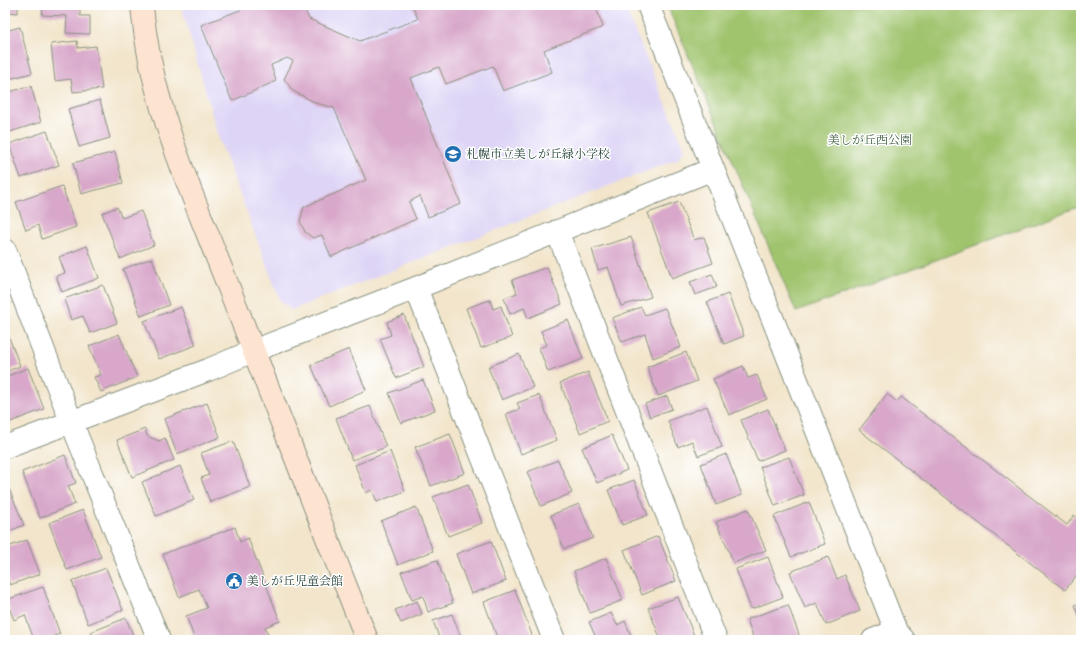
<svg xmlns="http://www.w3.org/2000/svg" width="1086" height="645" font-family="Alegreya,'Noto Serif JP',serif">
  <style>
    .built { fill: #ded5f6 }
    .green { fill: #a0c46e; stroke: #608051 }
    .building { fill: #d8a7ca }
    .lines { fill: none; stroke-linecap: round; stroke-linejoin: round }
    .street-casing { stroke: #889180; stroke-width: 24 }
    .secondary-casing { stroke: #889180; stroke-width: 24 }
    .street { stroke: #fff; stroke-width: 22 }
    .secondary { stroke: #fde4d1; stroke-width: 22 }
    .labels { text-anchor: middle; stroke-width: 3; stroke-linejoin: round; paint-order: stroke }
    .park-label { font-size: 12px; fill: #3f5f42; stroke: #fff }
    .poi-label { font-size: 12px; fill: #1f3d34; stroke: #fff; text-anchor: start }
  </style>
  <rect width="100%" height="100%" fill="#fff"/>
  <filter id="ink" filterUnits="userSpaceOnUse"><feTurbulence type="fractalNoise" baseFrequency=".025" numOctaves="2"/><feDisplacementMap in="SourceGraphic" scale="8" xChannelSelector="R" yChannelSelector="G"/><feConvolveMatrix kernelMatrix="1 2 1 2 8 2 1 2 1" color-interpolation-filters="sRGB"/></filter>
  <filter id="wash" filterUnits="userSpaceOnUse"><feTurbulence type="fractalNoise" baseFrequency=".012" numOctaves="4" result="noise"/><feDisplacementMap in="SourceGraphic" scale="16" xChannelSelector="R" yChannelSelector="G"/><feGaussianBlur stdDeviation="0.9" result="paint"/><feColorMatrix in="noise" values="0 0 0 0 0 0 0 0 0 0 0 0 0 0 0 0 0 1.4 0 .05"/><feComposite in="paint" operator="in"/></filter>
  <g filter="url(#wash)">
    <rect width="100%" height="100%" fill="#f2e5cb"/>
    <path class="built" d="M181,5H624L685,149L678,159L291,310L280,300L219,139Z"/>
    <path class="green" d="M667,5H1081V206L796,312Z"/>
    <g id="blocks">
      <path class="building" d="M5,5H18V13L5,12Z
        M43,5H80V16H90V34L66,33L67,16L42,15Z
        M253,5H303L309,19L360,41L418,19L412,5H595L603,27L544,50L552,72L503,91L493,66L446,84L439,67L411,78L461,204L428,217L420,196L409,202L416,219L331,257L322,235L313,238L305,232L300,221L304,207L366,180L334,108L316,103L293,91L284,79L293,61L287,58L271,65L276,81L232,101L201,25Z
        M20,27L32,73L5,80V31Z
        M77,41L78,48L96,46L102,89L73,92L71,79L55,81L51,44Z
        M31,86L41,122L10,132L5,115V93Z
        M100,100L110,138L79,147L68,109Z
        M47,131L59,165L21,178L9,144Z
        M115,152L123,183L81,194L73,163Z
        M62,186L76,227L42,239L38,225L26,230L16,202Z
        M679,202L694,240L704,237L713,263L672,278L648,213Z
        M117,207L122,218L141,211L154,245L120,259L102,213Z
        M631,237L651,297L621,306L608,267L598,270L592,249Z
        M87,246L99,278L62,292L56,276L65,273L59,257Z
        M152,258L169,305L141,316L123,269Z
        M547,267L562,304L528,318L524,308L510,314L504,298L517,293L512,280Z
        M712,274L717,287L695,295L690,282Z
        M103,285L117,323L90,333L83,316L71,320L64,299Z
        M728,294L744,336L724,344L707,302Z
        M490,300L493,309L501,306L512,337L481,348L466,308Z
        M181,307L196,345L159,359L144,321Z
        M641,307L645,315L665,308L681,347L653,358L645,334L622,342L612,318Z
        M404,315L424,367L396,378L380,339L391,335L387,322Z
        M568,320L583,359L548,372L539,348L547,345L541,331Z
        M5,327L20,366L5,372Z
        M119,334L137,377L101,392L94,377L101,375L89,346Z
        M349,349L366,390L329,406L311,365Z
        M686,352L697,381L658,396L647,367Z
        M519,354L533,387L502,400L488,367Z
        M743,366L748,378L757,375L767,399L729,415L713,379Z
        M28,368L44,409L8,423L5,416V377Z
        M588,372L608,421L580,433L560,383Z
        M423,380L435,410L401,423L389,393Z
        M887,394L897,402L901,397L1067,525L1074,515L1081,521V570L1065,590L859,430Z
        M539,395L557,440L521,454L506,414L520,409L517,403Z
        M667,396L672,409L650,417L645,404Z
        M207,403L220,437L177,454L164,419Z
        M370,406L386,447L352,460L336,418Z
        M707,406L722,447L698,456L692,441L678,447L668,421Z
        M768,409L785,450L758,461L741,420Z
        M145,429L147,436L159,441L165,438L174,460L132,477L117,440Z
        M450,434L465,473L431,486L415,447Z
        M612,435L627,470L597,483L582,448Z
        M233,441L250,487L210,502L201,478L209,475L201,453Z
        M390,451L405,491L377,502L372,490L366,493L355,465Z
        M726,454L742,495L716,505L701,464Z
        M65,455L76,483L68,486L75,504L40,518L22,472Z
        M789,457L804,495L775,506L760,467Z
        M558,460L572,493L541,506L527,472Z
        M180,466L194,500L156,516L142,482Z
        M5,479L24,525L5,533Z
        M634,480L648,515L622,525L608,490Z
        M468,484L482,523L448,536L433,497Z
        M809,502L825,544L791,557L774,516Z
        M579,504L593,538L564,549L551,515Z
        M416,507L433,551L398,565L381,521Z
        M748,509L766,550L734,563L716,522Z
        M83,510L101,557L67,570L49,523Z
        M235,527L240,542L248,538L280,621L265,627L270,640H195L186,616L207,608L199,589L179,597L163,554Z
        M658,536L676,581L642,595L624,550Z
        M27,540L40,574L10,585L5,572V548Z
        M491,541L506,581L471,594L456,554Z
        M768,557L783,597L751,609L736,569Z
        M828,557L837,579L845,575L860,611L826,625L817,603L805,608L790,572Z
        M606,558L623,600L590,613L574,571Z
        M437,560L453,603L428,612L423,596L412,600L401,572Z
        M106,568L123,610L88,624L72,581Z
        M43,587L60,634L42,640H34L25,615L14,620L6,600Z
        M515,590L532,635L518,640H498L484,602Z
        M678,597L694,635L682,640H661L648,608Z
        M417,601L422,614L401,623L395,610Z
        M1081,602V620L1075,605Z
        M788,605L801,640H754L747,619Z
        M611,613L617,625L625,621L633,640H597L589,622Z
        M452,614L462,640H440L433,621Z
        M126,618L135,640H94L91,632Z"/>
    </g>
  </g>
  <g filter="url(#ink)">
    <use href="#blocks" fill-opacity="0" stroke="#889180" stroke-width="1"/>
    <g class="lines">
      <g class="street-casing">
        <path id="street" d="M648,5L781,340L875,578L896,631L904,640
          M557,231L716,640
          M5,250L71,421L159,640
          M416,288L554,640
          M5,447L208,370L253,351L416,288L713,169
          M873,640L896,631"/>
      </g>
      <g class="secondary-casing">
        <path id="secondary" d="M142,5C150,103 192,193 227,283C274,402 320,521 367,640"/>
      </g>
      <use href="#street" class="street"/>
      <use href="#secondary" class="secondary"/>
    </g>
  </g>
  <defs>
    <g id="school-disc" transform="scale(0.9)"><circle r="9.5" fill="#1f6fb2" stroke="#fff"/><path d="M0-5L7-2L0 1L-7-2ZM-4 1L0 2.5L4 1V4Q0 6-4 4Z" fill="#fff"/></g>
    <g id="civic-disc" transform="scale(0.9)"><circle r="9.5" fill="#1f6fb2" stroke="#fff"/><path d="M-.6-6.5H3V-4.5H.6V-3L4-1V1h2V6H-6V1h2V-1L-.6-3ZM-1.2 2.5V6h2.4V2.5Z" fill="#fff"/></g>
  </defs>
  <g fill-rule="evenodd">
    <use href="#school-disc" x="453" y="154"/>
    <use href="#civic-disc" x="234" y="581"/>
  </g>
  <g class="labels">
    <g class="park-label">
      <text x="870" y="144">美しが丘西公園</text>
    </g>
    <g class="poi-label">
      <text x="466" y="158">札幌市立美しが丘緑小学校</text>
      <text x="247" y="585">美しが丘児童会館</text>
    </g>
  </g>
  <rect width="1086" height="645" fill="none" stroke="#fff" stroke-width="20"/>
</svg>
